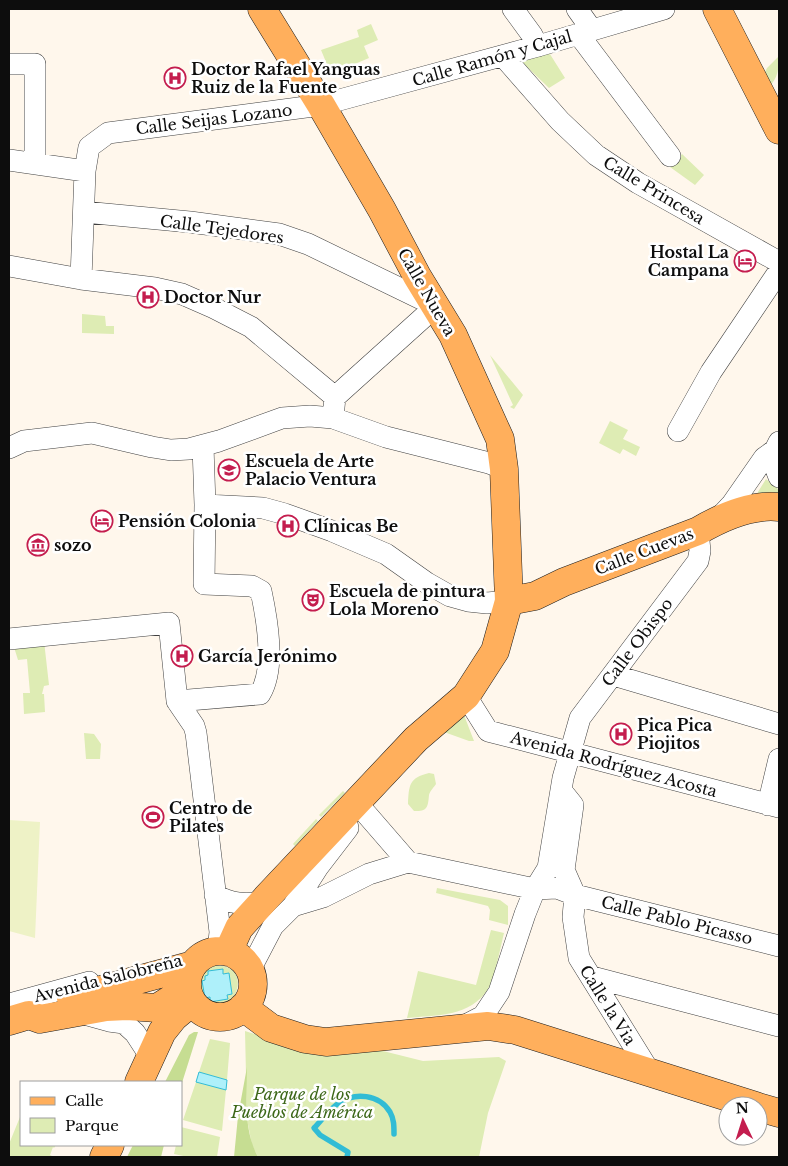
<svg xmlns="http://www.w3.org/2000/svg" width="788" height="1166" font-family="'Libre Baskerville',serif">
  <style>
    .green { fill: #deecb4; fill-rule: evenodd }
    .forest { fill: #c6dd92 }
    .pitch { fill: #eef2c6 }
    .water { fill: #aef0fa; stroke: #31bcd5 }
    .lines { fill: none; stroke-linecap: round; stroke-linejoin: round }
    .stream { stroke: #31bcd5; stroke-width: 5.5 }
    .minor-casing { stroke: #404040; stroke-width: 22 }
    .major-casing { stroke: #1e1e1e; stroke-width: 29 }
    .minor { stroke: #fff; stroke-width: 21 }
    .major { stroke: #ffaf5c; stroke-width: 28 }
    .labels { text-anchor: middle; stroke-width: 5; stroke-linejoin: round; paint-order: stroke }
    .street-label { font-size: 16px; fill: #0d0d0d; stroke: #fff }
    .poi-label { font-size: 16px; font-weight: bold; fill: #0d0d0d; stroke: #fff; text-anchor: start }
    .park-label { font-size: 16px; font-style: italic; fill: #3d6819; stroke: #fff }
  </style>
  <rect width="100%" height="100%" fill="#fff7ec"/>
  <path class="green" d="M371,24L378,40L364,46L369,58L331,74L321,50L359,37L357,30Z
    M548,51L565,78L549,88L523,63V60Z
    M779,56C779,68 778,78 769,87L764,74L767,68Z
    M682,154L704,175L695,185L670,167Z
    M82,314L105,316L106,326H114V334L82,333Z
    M490,355L523,395L514,409L510,407L513,405Z
    M610,421L628,430L623,439L640,447L636,456L623,449L620,454L599,443Z
    M766,479L779,490V496L756,495Z
    M44,641L49,685L44,686L42,694H44L45,712L24,714L23,693H30L27,659L18,660L13,644Z
    M464,715L474,741H469L444,732Z
    M84,733L94,734L101,744L100,759H86Z
    M429,773L434,774L436,784C434,787 430,791 429,795C428,806 428,812 414,811L408,804C409,785 409,778 429,773Z
    M343,791L345,793L321,817L319,815Z
    M316,819L318,821L295,846L293,844Z
    M437,888L500,900L508,906V925L489,920L490,910L488,906L436,893Z
    M491,930L504,933C501,945 494,981 488,989C470,1017 437,1015 407,1018L418,971L476,985Z
    M213,966C257,961 235,1023 206,1001C193,990 199,973 213,966ZM229,973L227,999L205,998L203,981L206,980L209,975Z
    M245,1031L293,1046L375,1049L423,1061L499,1057L506,1061L488,1113L479,1157H258L252,1145L247,1119Z
    M210,1039L230,1043L227,1080L199,1072Z
    M196,1082L226,1090L222,1131L183,1120Z
    M20,1117H21V1145H56L54,1148L53,1147L50,1155L52,1156L51,1157H9V1144Z
    M181,1127L220,1137L217,1157H188L174,1154L176,1145H181Z"/>
  <path class="forest" d="M194,1032H198L181,1086V1082H165L189,1035Z
    M247,1067C247,1098 243,1129 258,1157H234L238,1116Z
    M133,1145H164L161,1157H127Z"/>
  <path class="pitch" d="M9,820L40,822L35,938L9,931Z"/>
  <path class="water" d="M223,969V974L229,973L232,994L227,995L228,999L210,1002V997L205,998L202,981L205,980V976L208,975V971Z
    M199,1072L227,1080L226,1090L196,1082Z"/>
  <g class="lines">
    <path class="stream" d="M347,1157L348,1152L320,1135L314,1128C322,1120 329,1109 339,1103C355,1092 379,1094 390,1112C394,1119 394,1126 394,1134"/>
    <g class="minor-casing">
      <path id="minor" d="M513,9L532,35L538,46
        M577,9L592,30
        M579,35L670,156
        M503,56L560,121L596,155L638,183L779,262
        M9,64H35V164
        M9,160L85,171
        M84,212L190,222L279,234L308,244L436,306L335,397L333,418
        M9,266L81,279L155,288L182,294L214,308L251,327L335,397
        M81,279L85,171L89,147L108,133L321,105L538,46L664,9
        M678,431L711,372L779,271
        M9,448L24,441L92,433L152,447L171,450L189,449L219,441L282,418L310,416L333,418L386,437L489,463L504,469
        M775,450L774,464L779,477
        M205,505L263,508L285,514L332,531L386,554L427,583L450,596L468,601L487,603L509,601
        M717,520L732,504L764,458L775,450L779,442
        M9,639L169,623L177,701L194,726L196,733L220,932L218,951
        M613,675L779,724
        M466,696L488,731L779,807
        M177,701L260,694C276,668 267,619 261,591L252,586L204,584L205,505L203,446
        M561,790L573,805L564,870L575,895L573,917L579,958L651,1074
        M356,802L408,862
        M768,805L779,759
        M215,895C232,904 244,905 263,902
        M293,906L323,897L369,874L408,862L535,889L557,888L575,895L779,946
        M250,970L273,926L293,906L318,867L348,828L346,820
        M592,977L779,1026
        M9,1004L89,982
        M80,1013L109,1021L124,1023L135,1033L150,1056
        M460,1028L483,1016L499,992L525,914L535,889L548,868L563,778L580,718L698,561L700,551L698,531"/>
    </g>
    <g class="major-casing">
      <path id="major" d="M717,9L779,130
        M509,601L535,596L564,582L698,531C722,517 751,504 779,507
        M187 984a33 33 0 1 1 66 0a33 33 0 1 1-66 0Z
        M228,952L239,928L268,896L416,739L466,696L495,651L509,601L504,469L500,439L453,335L417,276L382,210L321,105L262,9
        M71,998L193,965
        M243,1007L271,1028L305,1039L326,1042L488,1026L515,1030L756,1106
        M9,1021L29,1015L40,1019L106,1007L127,1006L157,1008L187,989
        M139,1082L162,1032L174,1017L192,1002
        M758,1107L779,1113
        M104,1157L110,1145"/>
    </g>
    <use href="#minor" class="minor"/>
    <use href="#major" class="major"/>
  </g>
  <defs>
    <g id="hospital-ring" transform="scale(1.125)"><circle r="9.5" fill="#fff" stroke="#c41d4e" stroke-width="1.5"/><path d="M-5-5h3v3.5h4V-5h3V5h-3V1.5h-4V5h-3Z" fill="#c41d4e"/></g>
    <g id="hotel-ring" transform="scale(1.125)"><circle r="9.5" fill="#fff" stroke="#c41d4e" stroke-width="1.5"/><path d="M-6-4.5h1.5V1H6V5H4.5V3h-9V5H-6ZM-4 0a1.8 1.8 0 1 1 3.6 0ZM.5 0V-2.5h3Q6-2.5 6 0Z" fill="#c41d4e"/></g>
    <g id="school-ring" transform="scale(1.125)"><circle r="9.5" fill="#fff" stroke="#c41d4e" stroke-width="1.5"/><path d="M0-5L7-2L0 1L-7-2ZM-4 1L0 2.5L4 1V4Q0 6-4 4Z" fill="#c41d4e"/></g>
    <g id="museum-ring" transform="scale(1.125)"><circle r="9.5" fill="#fff" stroke="#c41d4e" stroke-width="1.5"/><path d="M0-6L6-3V-2H-6V-3ZM-5-1h2V3h-2ZM-1-1h2V3h-2ZM3-1h2V3H3ZM-6 4H6V6H-6Z" fill="#c41d4e"/></g>
    <g id="theatre-ring" transform="scale(1.125)"><circle r="9.5" fill="#fff" stroke="#c41d4e" stroke-width="1.5"/><path d="M-5-5.5Q0-4 5-5.5V0Q5 5 0 6Q-5 5-5 0ZM-3.3-2.5H-1v1.5H-3.3ZM1-2.5H3.3v1.5H1ZM-2.8 1Q0 5.5 2.8 1Z" fill="#c41d4e"/></g>
    <g id="stadium-ring" transform="scale(1.125)"><circle r="9.5" fill="#fff" stroke="#c41d4e" stroke-width="1.5"/><path d="M0-5a6.5 5 0 1 0 0 10a6.5 5 0 1 0 0-10ZM-3.5-1.8h7v3.6h-7Z" fill="#c41d4e"/></g>
  </defs>
  <g fill-rule="evenodd">
    <use href="#hospital-ring" x="175" y="78"/>
    <use href="#hotel-ring" x="745" y="261"/>
    <use href="#hospital-ring" x="148" y="297"/>
    <use href="#school-ring" x="229" y="470"/>
    <use href="#hotel-ring" x="102" y="521"/>
    <use href="#hospital-ring" x="288" y="526"/>
    <use href="#museum-ring" x="38" y="545"/>
    <use href="#theatre-ring" x="313" y="600"/>
    <use href="#hospital-ring" x="182" y="656"/>
    <use href="#hospital-ring" x="621" y="734"/>
    <use href="#stadium-ring" x="153" y="817"/>
  </g>
  <g class="labels">
    <g class="street-label">
      <text transform="translate(492 58) rotate(-16)" y="6">Calle Ramón y Cajal</text>
      <text transform="translate(214 119) rotate(-7)" y="6">Calle Seijas Lozano</text>
      <text transform="translate(654 190) rotate(31)" y="6">Calle Princesa</text>
      <text transform="translate(222 229) rotate(8)" y="6">Calle Tejedores</text>
      <text transform="translate(427 292) rotate(60)" y="6">Calle Nueva</text>
      <text transform="translate(644 551) rotate(-21)" y="6">Calle Cuevas</text>
      <text transform="translate(637 642) rotate(-53)" y="6">Calle Obispo</text>
      <text transform="translate(614 764) rotate(15)" y="6">Avenida Rodríguez Acosta</text>
      <text transform="translate(677 920) rotate(14)" y="6">Calle Pablo Picasso</text>
      <text transform="translate(108 978) rotate(-14)" y="6">Avenida Salobreña</text>
      <text transform="translate(608 1005) rotate(58)" y="6">Calle la Via</text>
    </g>
    <g class="poi-label">
      <text x="191" y="75">Doctor Rafael Yanguas<tspan x="191" dy="18">Ruiz de la Fuente</tspan></text>
      <text x="729" y="258" text-anchor="end">Hostal La<tspan x="729" dy="18">Campana</tspan></text>
      <text x="164" y="303">Doctor Nur</text>
      <text x="245" y="467">Escuela de Arte<tspan x="245" dy="18">Palacio Ventura</tspan></text>
      <text x="118" y="527">Pensión Colonia</text>
      <text x="304" y="532">Clínicas Be</text>
      <text x="54" y="551">sozo</text>
      <text x="329" y="597">Escuela de pintura<tspan x="329" dy="18">Lola Moreno</tspan></text>
      <text x="198" y="662">García Jerónimo</text>
      <text x="637" y="731">Pica Pica<tspan x="637" dy="18">Piojitos</tspan></text>
      <text x="169" y="814">Centro de<tspan x="169" dy="18">Pilates</tspan></text>
    </g>
    <g class="park-label">
      <text x="302" y="1100">Parque de los<tspan x="302" dy="18">Pueblos de América</tspan></text>
    </g>
  </g>
  <rect width="788" height="1166" fill="none" stroke="#0d0d0d" stroke-width="20"/>
  <rect x="20" y="1081" width="162" height="65" fill="#ffffff" stroke="#9e9e9e"/>
  <rect x="30" y="1097" width="25" height="8" fill="#ffaf5c" stroke="#9e9e9e"/>
  <text x="65" y="1106" font-size="15" fill="#0d0d0d">Calle</text>
  <rect x="30" y="1118" width="25" height="15" fill="#deecb4" stroke="#9e9e9e"/>
  <text x="65" y="1131" font-size="15" fill="#0d0d0d">Parque</text>
  <g transform="translate(743 1121) rotate(356)"><circle r="24" fill="#ffffff" stroke="#9e9e9e"/>
  <path d="M0-4L9 19L0 12L-9 19Z" fill="#c41d4e"/>
  <text y="-8" font-size="14" font-weight="bold" text-anchor="middle" fill="#0d0d0d">N</text>
  </g>
</svg>
